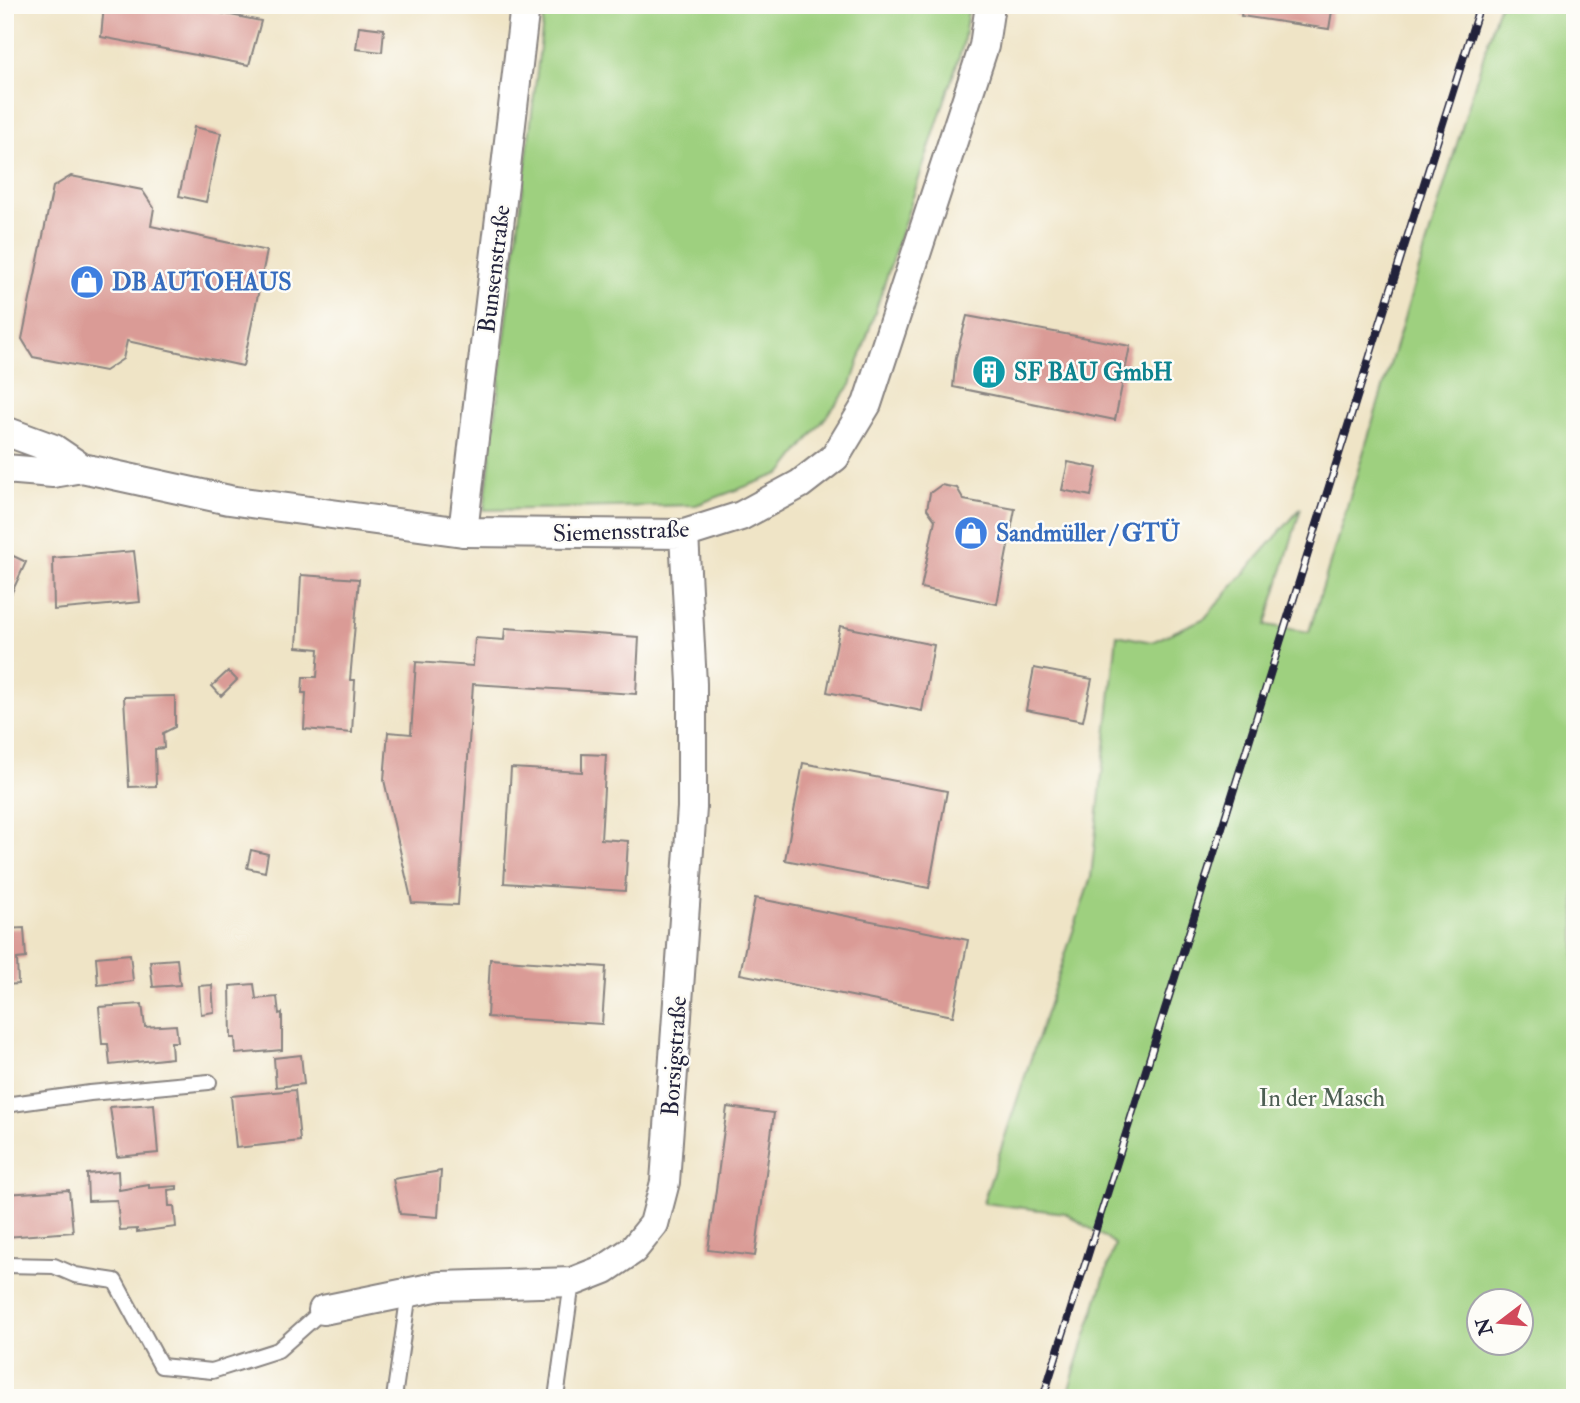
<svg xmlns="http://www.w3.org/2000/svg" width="1580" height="1403" font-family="'IM FELL Double Pica',serif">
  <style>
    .green { fill: #9ed07f; stroke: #60795d; stroke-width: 2; fill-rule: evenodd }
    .building { fill: #da9b96 }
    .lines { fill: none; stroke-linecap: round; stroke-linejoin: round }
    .lane-casing { stroke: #888380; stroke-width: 18 }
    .street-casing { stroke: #888380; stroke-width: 32 }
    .lane { stroke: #fff; stroke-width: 14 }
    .street { stroke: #fff; stroke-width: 28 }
    .rail-casing { stroke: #22223b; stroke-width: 8 }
    .rail { stroke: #fdfcf7; stroke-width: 5; stroke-dasharray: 16; stroke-linecap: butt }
    .labels { text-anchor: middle; stroke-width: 5; stroke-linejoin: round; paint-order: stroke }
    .street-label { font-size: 24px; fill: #22223b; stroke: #fdfcf7 }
    .shop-label { font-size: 24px; font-weight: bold; fill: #366cbe; stroke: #fdfcf7; text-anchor: start }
    .culture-label { font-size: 24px; font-weight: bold; fill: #0d838f; stroke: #fdfcf7; text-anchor: start }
    .park-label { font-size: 24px; fill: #4d5f53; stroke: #fdfcf7 }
  </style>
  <rect width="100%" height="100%" fill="#fdfcf7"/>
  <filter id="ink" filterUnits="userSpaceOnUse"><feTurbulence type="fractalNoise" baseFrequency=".0143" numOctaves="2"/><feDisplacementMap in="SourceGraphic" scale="14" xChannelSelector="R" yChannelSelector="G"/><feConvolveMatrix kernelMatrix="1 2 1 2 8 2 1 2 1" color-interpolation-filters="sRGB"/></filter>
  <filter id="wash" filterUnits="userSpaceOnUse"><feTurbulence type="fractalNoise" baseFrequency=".00686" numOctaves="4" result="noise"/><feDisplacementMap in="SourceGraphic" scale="28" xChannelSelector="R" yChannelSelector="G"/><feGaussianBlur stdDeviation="1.57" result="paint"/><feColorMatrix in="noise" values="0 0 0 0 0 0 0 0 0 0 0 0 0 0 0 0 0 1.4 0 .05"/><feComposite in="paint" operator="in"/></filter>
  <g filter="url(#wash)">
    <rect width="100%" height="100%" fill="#efe4c6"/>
    <path class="green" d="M545,5H969L963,45L851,385L782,473L696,505L484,510Z
      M1499,5H1575V1398H1066L1115,1244L1065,1213L983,1203L1091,877L1117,635L1152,642L1205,618L1301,508L1266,625L1309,632ZM1478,1302H1520V1344H1478Z"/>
    <g id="blocks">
      <path class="building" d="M104,5H195V8L261,21L249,65L101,37Z
        M1243,5H1333L1329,29L1241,16Z
        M359,26L384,29L382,52L356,49Z
        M194,127L221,133L206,202L179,196Z
        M71,176L142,190L154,208L151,226L267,251L243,366L127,341L123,359L105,371L33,357L22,339L53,187Z
        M967,316L1130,346L1115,420L953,387L956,357Z
        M1068,462L1097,468L1091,496L1062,490Z
        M941,485L957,488L964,500L1015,509L997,604L921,588L935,520L927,509L930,493Z
        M134,551L140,602L54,610L53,558Z
        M5,552L26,562L5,607Z
        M301,575L359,579L350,680H355L352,733L304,729L306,693H302L303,677H317L319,649L297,647Z
        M840,626L934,645L922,711L827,692Z
        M505,628L639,637L636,694L473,684L458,905L412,903L384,780L388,732L411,734L416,662L473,666L475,638L504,640Z
        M1034,668L1092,679L1083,721L1026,710Z
        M228,671L237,680L221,696L212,686Z
        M175,696V727L163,733L164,748L155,749L156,786L129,787L124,697Z
        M582,754L606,755L601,839L628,841L625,891L504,883L511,768L582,772Z
        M803,763L947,791L929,888L785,860Z
        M251,850L268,854L265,872L247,868Z
        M755,898L968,940L953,1016L740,974Z
        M24,928L26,958L17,959L18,984L5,985V929Z
        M130,954L133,981L98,985L96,957Z
        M177,959L180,985L153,987L150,961Z
        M490,959L606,967L602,1024L487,1017Z
        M254,984L256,999L277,997L279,1014L282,1013V1050L236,1054L235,1038H231L230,986Z
        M212,985L214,1012L201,1014L199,986Z
        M142,1004L145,1027L176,1025L178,1042H171L172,1058L110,1065L108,1044H102L99,1007Z
        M301,1055L304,1084L276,1087L274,1058Z
        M295,1090L300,1141L236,1148L231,1096Z
        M154,1104L158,1153L117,1157L110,1107Z
        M727,1107L774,1113L755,1256L708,1250Z
        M118,1171L119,1190L149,1185V1188L177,1186V1189L168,1190L169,1206H174L176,1227L137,1232V1229L120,1230L117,1200L88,1201L87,1174Z
        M441,1171L438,1217L400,1214L393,1179Z
        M69,1190L73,1232L5,1237V1194Z"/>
    </g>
  </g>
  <g filter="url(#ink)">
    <use href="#blocks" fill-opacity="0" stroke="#888380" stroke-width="2"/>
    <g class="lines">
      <g class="lane-casing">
        <path id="lane" d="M5,1105L90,1093L209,1082
          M5,1265L54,1266L75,1275L115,1281L161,1366L212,1371L278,1350L323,1310
          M394,1398L409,1292
          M556,1398L572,1282"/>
      </g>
      <g class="street-casing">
        <path id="street" d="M5,431L54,449L82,468L229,500L463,532L684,534L741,516L800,484L835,457L867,404L984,46L990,5
          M5,469L53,473L82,468
          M463,532L525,5
          M323,1310L440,1286L572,1282L605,1269L633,1250L654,1224L665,1182L692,808V684L684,534"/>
      </g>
      <use href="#lane" class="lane"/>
      <use href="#street" class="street"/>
      <g class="rail-casing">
        <path id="rail" d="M1043,1398L1480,5"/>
      </g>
      <use href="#rail" class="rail"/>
    </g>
  </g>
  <defs>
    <g id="shop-disc" transform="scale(1.75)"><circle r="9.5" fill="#3f7fe0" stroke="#fdfcf7"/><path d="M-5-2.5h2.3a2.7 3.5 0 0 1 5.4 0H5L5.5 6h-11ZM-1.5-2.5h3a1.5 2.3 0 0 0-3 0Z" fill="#fff"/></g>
    <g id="building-disc" transform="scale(1.75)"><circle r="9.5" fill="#0f9aa8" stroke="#fdfcf7"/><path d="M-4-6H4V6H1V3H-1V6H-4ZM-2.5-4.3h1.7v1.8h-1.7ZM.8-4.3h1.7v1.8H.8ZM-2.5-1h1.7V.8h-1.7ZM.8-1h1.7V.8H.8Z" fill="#fff"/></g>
  </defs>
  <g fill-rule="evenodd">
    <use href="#shop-disc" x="87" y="282"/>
    <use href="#building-disc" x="989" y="372"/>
    <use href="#shop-disc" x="971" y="533"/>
  </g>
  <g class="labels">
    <g class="street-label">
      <text transform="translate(494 269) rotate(-83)" y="8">Bunsenstraße</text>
      <text transform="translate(621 531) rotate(-2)" y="8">Siemensstraße</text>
      <text transform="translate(674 1056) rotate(-86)" y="8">Borsigstraße</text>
    </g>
    <g class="shop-label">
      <text x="112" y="290">DB AUTOHAUS</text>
      <text x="996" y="541">Sandmüller / GTÜ</text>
    </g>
    <g class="culture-label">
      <text x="1014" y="380">SF BAU GmbH</text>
    </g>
    <g class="park-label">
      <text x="1322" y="1106">In der Masch</text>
    </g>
  </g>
  <rect width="1580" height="1403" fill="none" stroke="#fdfcf7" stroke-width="28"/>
  <g transform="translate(1500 1322) rotate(254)"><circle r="33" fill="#fdfcf7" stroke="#a5a5ac" stroke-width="2"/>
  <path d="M0-5L12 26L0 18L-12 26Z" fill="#d1495b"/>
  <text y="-10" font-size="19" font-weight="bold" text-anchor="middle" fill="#22223b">N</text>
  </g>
</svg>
